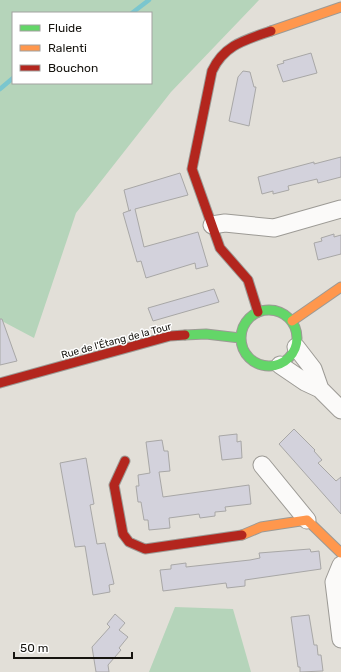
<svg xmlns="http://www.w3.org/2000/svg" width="341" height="672" font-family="Rubik,sans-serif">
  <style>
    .green { fill: #b5d4ba; fill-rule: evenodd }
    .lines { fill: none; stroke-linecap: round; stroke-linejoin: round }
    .stream { stroke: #7bc6ce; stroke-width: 4.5 }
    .building { fill: #d3d2dc; stroke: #a8a7a6 }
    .street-casing { stroke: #9c9a95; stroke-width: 19 }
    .fast-casing { stroke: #9c9a95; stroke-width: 11 }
    .slow-casing { stroke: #9c9a95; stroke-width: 11 }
    .jam-casing { stroke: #9c9a95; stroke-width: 11 }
    .street { stroke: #fbfaf9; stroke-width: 17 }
    .fast { stroke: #63d668; stroke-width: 9 }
    .slow { stroke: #ff974d; stroke-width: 9 }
    .jam { stroke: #b3261e; stroke-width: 9 }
    .labels { text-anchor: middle; stroke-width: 3; stroke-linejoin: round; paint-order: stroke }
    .street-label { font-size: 10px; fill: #16140f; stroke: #fff }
  </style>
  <rect width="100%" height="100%" fill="#e2dfd8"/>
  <path class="green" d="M0,0H259L171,92L76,213L34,338L0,320ZM13,13H151V83H13Z
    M175,607L233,609L251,672H149Z"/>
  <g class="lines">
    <path class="stream" d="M132,13L149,0
      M0,89L13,78"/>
  </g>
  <path class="building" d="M311,53L317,73L283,82L277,65L284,63L283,61Z
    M243,71L250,72L254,87H256L249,126L229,121L238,77Z
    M341,157V177L318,183L317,179L288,186L289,190L273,194V191L262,194L258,177L314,162V164Z
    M180,173L188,195L135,209L144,247L198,232L208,266L196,269L195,263L146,278L141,261L137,262L123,213L131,210L129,211L124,190Z
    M334,234V237L341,235V254L318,260L314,243L322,241L321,238Z
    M214,289L219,302L153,321L148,308Z
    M0,319H2L17,361L0,365Z
    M294,429L315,450L314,451L322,460L318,463L336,481L341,477V514L279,444Z
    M237,434V442L241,441L242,458L222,460L219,436Z
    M162,440L164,451H168L170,471L159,472L163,497L249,485L251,504L225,507L226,511L215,512V516L200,518L199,514L169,518L170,528L149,530L148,520H144L141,502H138L136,486H139L138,475L150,473L146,442Z
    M86,458L94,504L90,505L97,544L105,543L114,584L109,585L110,592L93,595L85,546L75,547L60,463Z
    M310,549L311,552L319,551L321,569L245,580V586L227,588L226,583L163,591L160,570L171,569V565L186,563V567L250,560L260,558L259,553Z
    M115,614L125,623L119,630L128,637L119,648L121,650L108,665L109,672H96L92,647L110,627L107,624Z
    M309,615L314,645H317L318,655H321L323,671L300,672V667H298L291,617Z"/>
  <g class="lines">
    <g class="street-casing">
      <path id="street" d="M212,225L225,223L274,228L341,209
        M296,347L313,369L320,389
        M280,365L305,382L320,389L341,410
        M262,465L307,520
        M341,565L334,582L341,639"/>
    </g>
    <g class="fast-casing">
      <path id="fast" d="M241 338a28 28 0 1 1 56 0a28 28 0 1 1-56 0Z
        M185,335L206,334L240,338"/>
    </g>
    <g class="slow-casing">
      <path id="slow" d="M271,31L341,7
        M292,321L341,287
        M242,535L261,527L307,520L341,553"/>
    </g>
    <g class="jam-casing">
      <path id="jam" d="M258,312L248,280L220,248L192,169L212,71C224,45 245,40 271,31
        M0,383L170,336L185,335
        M125,461L114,485L123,534L129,542L145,549L242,535"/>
    </g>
    <use href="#street" class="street"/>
    <use href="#fast" class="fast"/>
    <use href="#slow" class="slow"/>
    <use href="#jam" class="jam"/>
  </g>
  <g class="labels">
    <g class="street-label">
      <text transform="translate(116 340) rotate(-15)" y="4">Rue de l'Étang de la Tour</text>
    </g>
  </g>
  <rect x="12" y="12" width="140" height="72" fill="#ffffff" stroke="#a2a19f"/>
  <rect x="20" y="25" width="20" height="6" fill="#63d668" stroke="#a2a19f"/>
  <text x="48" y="32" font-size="12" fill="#16140f">Fluide</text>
  <rect x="20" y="45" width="20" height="6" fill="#ff974d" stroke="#a2a19f"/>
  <text x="48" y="52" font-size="12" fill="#16140f">Ralenti</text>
  <rect x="20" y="65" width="20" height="6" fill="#b3261e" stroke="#a2a19f"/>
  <text x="48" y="72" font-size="12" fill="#16140f">Bouchon</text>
  <path d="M14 652v6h118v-6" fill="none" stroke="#16140f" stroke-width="2"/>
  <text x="20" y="652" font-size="12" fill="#16140f" stroke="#ffffff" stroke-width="3" paint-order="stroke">50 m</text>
</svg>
